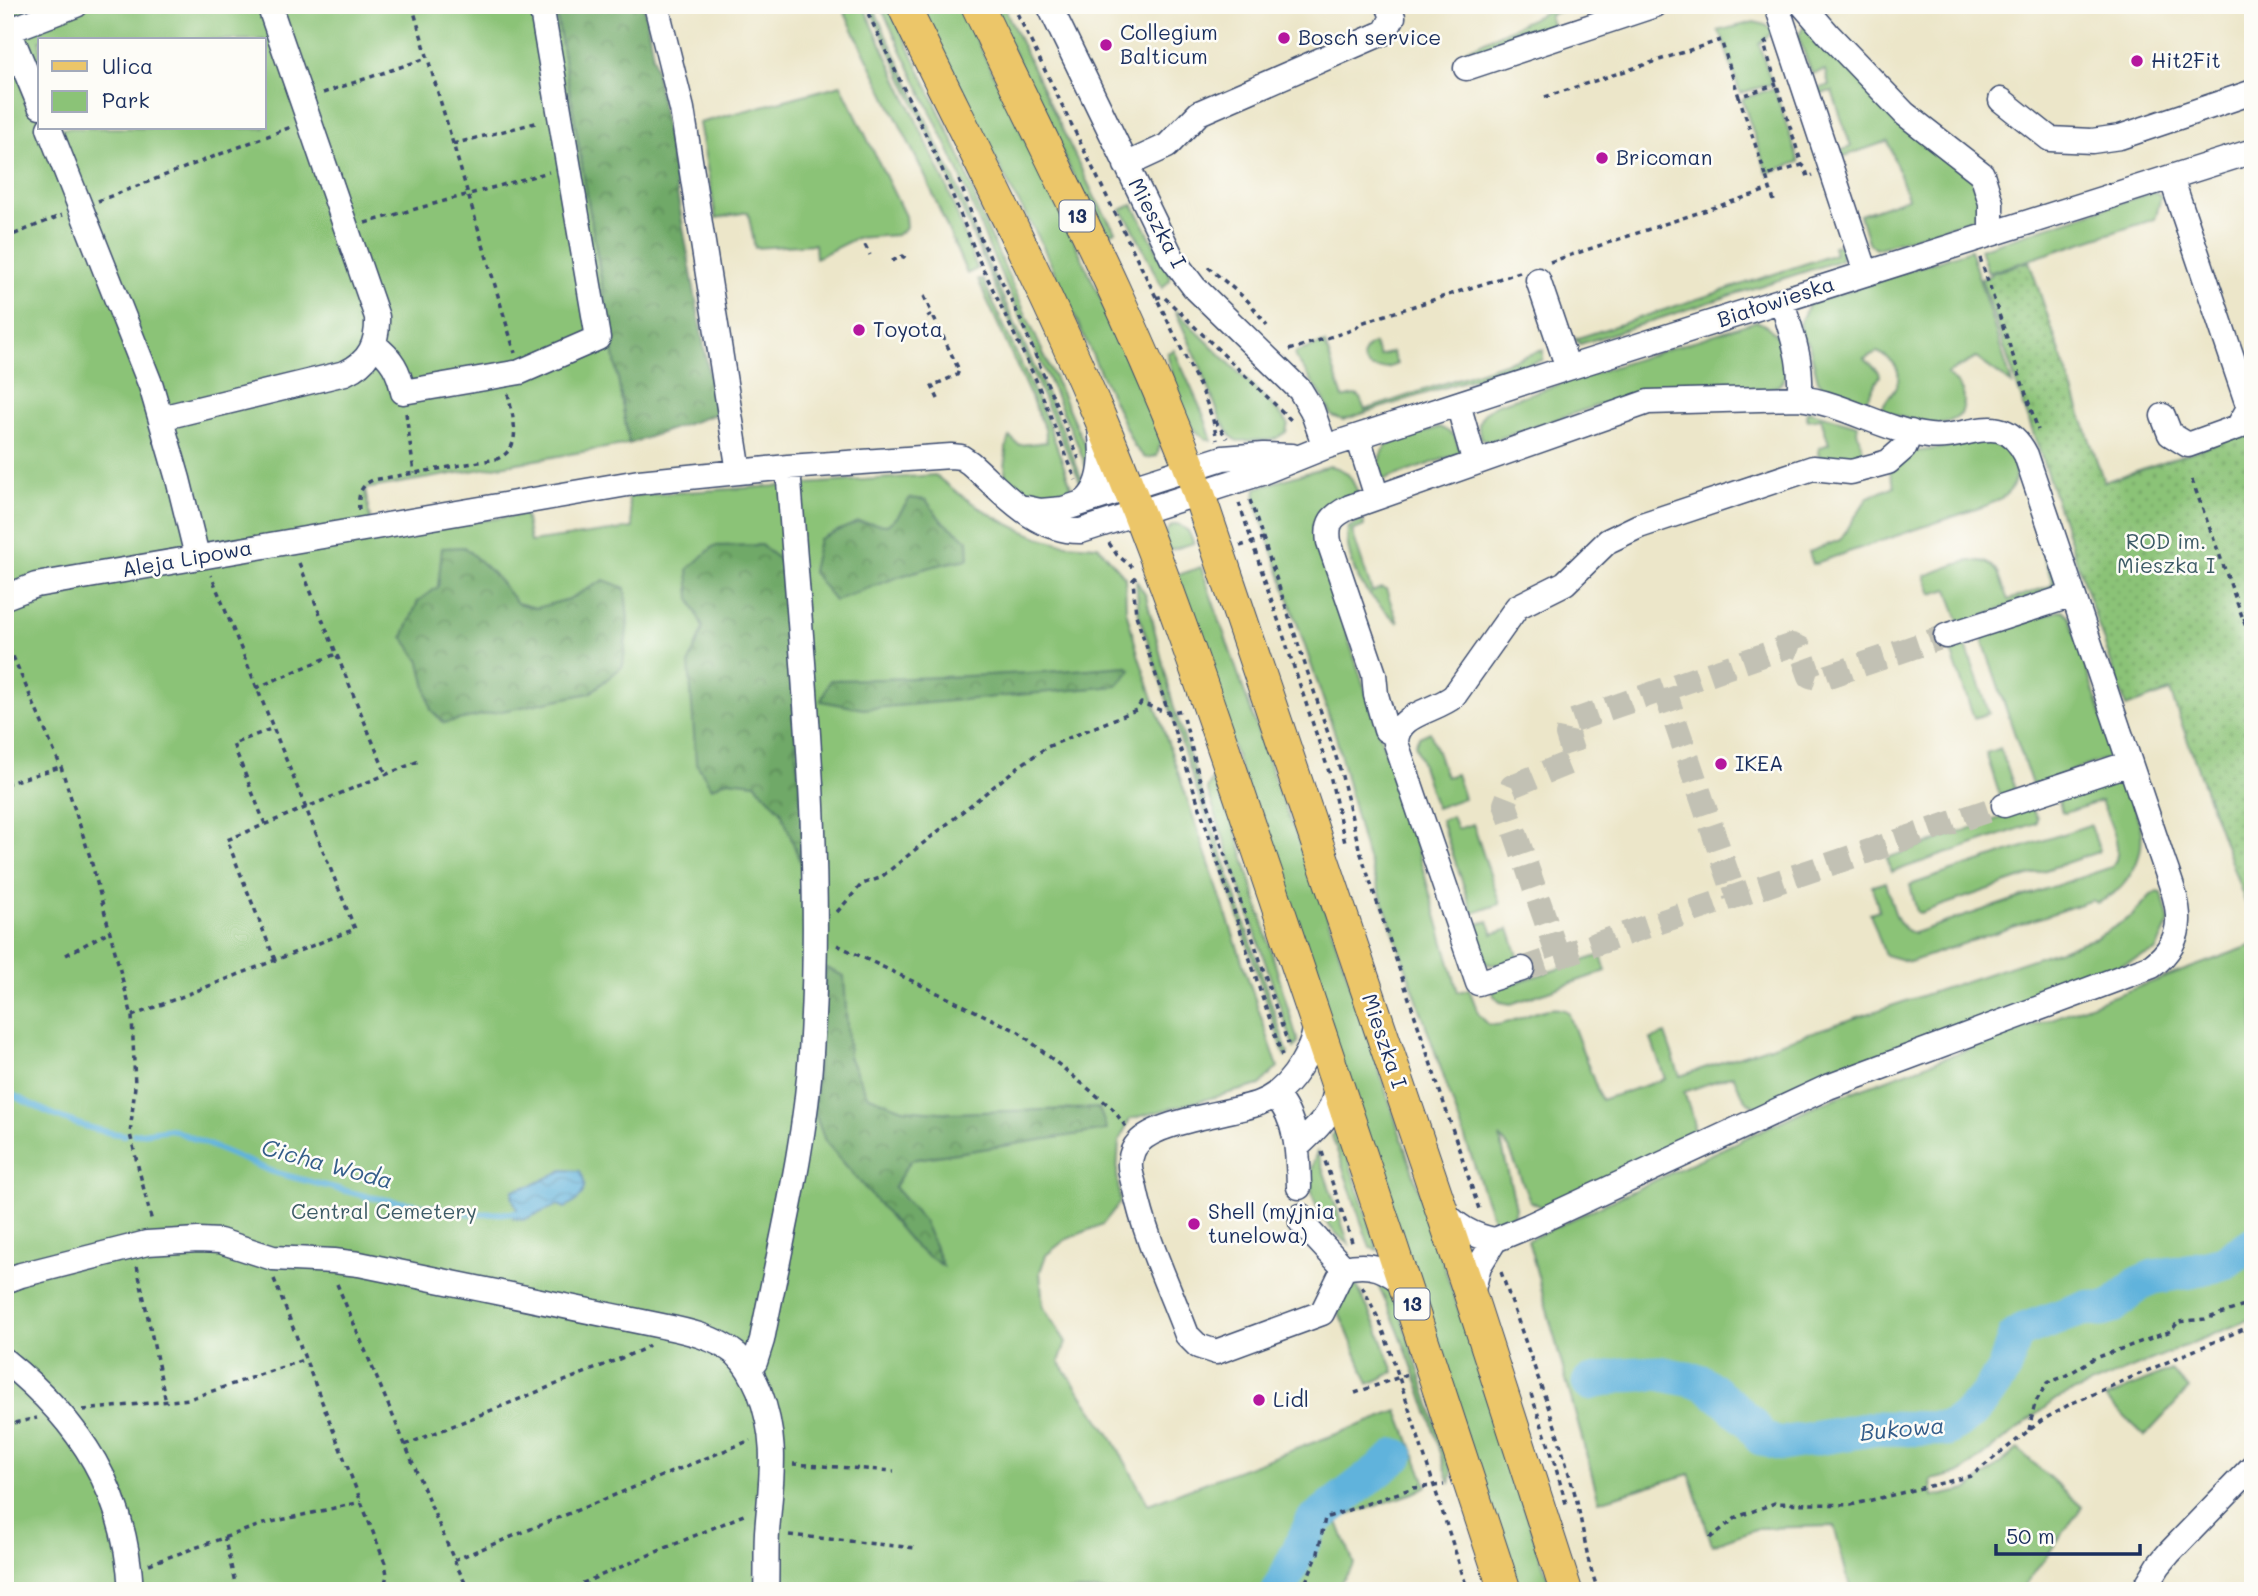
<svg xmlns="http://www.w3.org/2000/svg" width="2258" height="1596" font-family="Mali,sans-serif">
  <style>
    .green { fill: #8bc377; stroke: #53796a; stroke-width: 2; fill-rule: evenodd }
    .forest { fill: url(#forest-crowns); stroke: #466c63; stroke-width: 2 }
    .garden { fill: url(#garden-dots); stroke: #53796a; stroke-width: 2 }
    .water { fill: url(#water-waves); stroke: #3e719d; stroke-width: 2 }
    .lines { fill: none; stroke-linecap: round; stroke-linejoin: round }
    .stream { stroke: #61b3dc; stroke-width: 6 }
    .river { stroke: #61b3dc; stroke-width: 35 }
    .minor-tunnel { stroke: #c2c1b4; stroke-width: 24; stroke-dasharray: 24 12; stroke-linecap: butt }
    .minor-casing { stroke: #3a4a6e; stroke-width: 27 }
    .major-casing { stroke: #3a4a6e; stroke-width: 34 }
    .path { stroke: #3a4a6e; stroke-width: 3.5; stroke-dasharray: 5 5; stroke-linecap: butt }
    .minor { stroke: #fff; stroke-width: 24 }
    .major { stroke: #ecc669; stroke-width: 32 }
    .poi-dot { fill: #b5179e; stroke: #fdfcf7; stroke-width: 2.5 }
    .labels { text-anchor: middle; stroke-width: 5; stroke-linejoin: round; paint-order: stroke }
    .shield { fill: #fdfcf7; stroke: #5f6c8c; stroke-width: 2 }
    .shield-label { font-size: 19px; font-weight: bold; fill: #1b2f5e }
    .poi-label { font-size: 21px; fill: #1b2f5e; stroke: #fdfcf7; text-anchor: start }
    .street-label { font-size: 21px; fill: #1b2f5e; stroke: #fdfcf7 }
    .park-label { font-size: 21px; fill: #3d5b66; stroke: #fdfcf7 }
    .water-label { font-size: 23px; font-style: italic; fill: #345d8a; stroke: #fdfcf7 }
  </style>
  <defs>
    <pattern id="forest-crowns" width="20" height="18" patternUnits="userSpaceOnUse" patternTransform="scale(1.75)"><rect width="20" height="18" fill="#70a968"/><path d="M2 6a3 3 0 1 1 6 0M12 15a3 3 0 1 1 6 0" fill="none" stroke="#5b8a59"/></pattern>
    <pattern id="garden-dots" width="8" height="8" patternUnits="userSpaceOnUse" patternTransform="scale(1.75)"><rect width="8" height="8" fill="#8bc377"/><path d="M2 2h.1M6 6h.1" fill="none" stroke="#719f65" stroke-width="1.8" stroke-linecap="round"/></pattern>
    <pattern id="water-waves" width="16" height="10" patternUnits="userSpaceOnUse" patternTransform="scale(1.75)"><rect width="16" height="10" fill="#61b3dc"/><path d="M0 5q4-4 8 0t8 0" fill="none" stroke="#4f92b6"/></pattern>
  </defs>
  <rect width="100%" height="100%" fill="#fdfcf7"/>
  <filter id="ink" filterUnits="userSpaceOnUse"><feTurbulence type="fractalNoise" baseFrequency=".0143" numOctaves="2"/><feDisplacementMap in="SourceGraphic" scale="14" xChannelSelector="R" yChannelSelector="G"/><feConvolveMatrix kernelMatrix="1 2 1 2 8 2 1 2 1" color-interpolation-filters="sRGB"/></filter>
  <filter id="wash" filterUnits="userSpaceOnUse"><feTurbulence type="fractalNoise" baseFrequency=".00686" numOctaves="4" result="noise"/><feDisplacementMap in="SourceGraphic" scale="28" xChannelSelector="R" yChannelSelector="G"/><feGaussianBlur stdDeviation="1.57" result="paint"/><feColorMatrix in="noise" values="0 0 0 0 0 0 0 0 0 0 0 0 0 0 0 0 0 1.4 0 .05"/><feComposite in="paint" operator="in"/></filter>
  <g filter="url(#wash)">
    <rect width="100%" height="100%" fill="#ece6c9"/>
    <path class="green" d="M5,5H555L629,444L365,489L373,537L525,514L530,542L633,528L628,496L935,475C968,503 1017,534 1060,543C1072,545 1085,545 1098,546L1125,577L1126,610L1139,657L1278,1067L1260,1085L1130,1119L1119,1141L1117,1173L1120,1202L1103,1224L1065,1240L1046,1255L1040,1272L1043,1307L1066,1342L1059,1362L1114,1441L1148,1504L1398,1411L1427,1486L1416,1492L1337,1519L1354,1564L1334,1591H5ZM40,40H264V128H40Z
      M841,5H863L947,187L977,269L967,274L926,178Z
      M868,5H872L956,183L979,244L1061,426L1083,482L1082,486L978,248L946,171Z
      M880,5H889L962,160L980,213L1091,459L1089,475L1077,443L989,247L956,165Z
      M916,5H960L1069,230L1159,425L1161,441L1157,456L1145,458L1134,446L1039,238L1012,191Z
      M991,5H1003L1095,198L1115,231L1110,234L1083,196Z
      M1560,5H1577L1549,15L1553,28L1465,59L1462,52Z
      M1754,22L1765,25L1775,30L1759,44L1772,84L1740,93L1722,37L1718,31Z
      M1806,23L1972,179L1982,209L1977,211L1972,219L1876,249L1868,242L1860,215L1908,198L1888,141L1839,158L1837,152L1851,147L1832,91L1819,94L1817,89L1829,85L1825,70L1812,74L1798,36Z
      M841,85L905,216L906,228L897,235L856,238L816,258L815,244L755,248L748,212L716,218L699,123Z
      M1774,88L1799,162L1767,173L1742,99Z
      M2153,192L2159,194L2161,197L2155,219L1988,273L1980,249Z
      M1133,204L1170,275V280L1162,288L1132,226L1121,210Z
      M1838,245L1843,250L1841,260L1580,344L1575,339L1835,254L1833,246Z
      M1970,250L2012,384L1976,358L1947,374C1961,386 1969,396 1961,414C1938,436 1907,418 1881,410C1885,400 1893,393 1897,384C1903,368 1890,357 1877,352L1864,358L1879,372L1880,376L1863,405L1830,395L1818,380L1809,345L1801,336L1799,324L1809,304Z
      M978,280H983L1049,425L1071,486L1067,489L1044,495L1041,500L1014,487L1005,476L1006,448L1010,437L1019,445L1047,442L1045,429Z
      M1175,310L1277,410L1288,423L1286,432L1275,439L1270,440L1237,441L1231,436L1221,420L1201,368Z
      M1756,321L1767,326L1781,340L1786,351L1787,365L1784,380L1778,386L1765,389L1690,388L1658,385L1489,442L1481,438C1475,422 1481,414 1495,405Z
      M1325,343L1343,398L1354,395L1359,396L1365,410L1543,350V360L1458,383L1343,420L1332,416L1322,396L1295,357L1296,352Z
      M1374,344L1380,356L1392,352L1397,364C1365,380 1352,352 1374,344Z
      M1174,350L1204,416L1212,441C1180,432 1175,381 1167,353Z
      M1808,411L1858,425L1857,431L1866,460L1859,462L1820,457L1818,453L1819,448L1829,444L1821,418L1808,420L1806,415Z
      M1440,427L1454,435L1461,453L1383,480C1379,465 1376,457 1387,445Z
      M1972,441C1981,441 1992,439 2000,443C2014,451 2020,475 2011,489C2006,496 1997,501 1988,505L1813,564L1809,552L1840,540L1868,497L1895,486L1889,469L1914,452L1948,447Z
      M1329,466C1348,469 1351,477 1358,493C1338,500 1314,504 1312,529L1414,838L1458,992L1469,989L1479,1015L1489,1025C1514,1027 1547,999 1568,1012L1601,1100L1665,1079L1651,1039L1665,1034L1680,1076L2096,938L2132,916L2151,895L2158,892L2162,893L2169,922L2156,951L1762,1108C1744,1107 1740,1089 1733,1075L1684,1092L1694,1121L1692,1138L1546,1209L1530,1201L1509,1148L1500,1137L1516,1208C1512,1221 1508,1223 1495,1225L1362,841L1336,737L1255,500L1256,488Z
      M2034,511L2056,580L2054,589L1960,625L1948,589L1932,594L1925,576C1946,569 1983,547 1998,573C2002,581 2004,591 2008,600L2053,585L2031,517Z
      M1360,521L1364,522V526L1352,531L1372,592L1382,588L1386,589L1398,623C1386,612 1372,599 1363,586C1354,574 1343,540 1349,527Z
      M1178,524L1188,531L1194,543L1168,551C1164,539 1162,526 1178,524Z
      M1201,567L1280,795L1319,893L1351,986L1552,1591H1518L1175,576Z
      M1136,580L1146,596L1174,708L1288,1054L1285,1057L1139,615Z
      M2062,610L2069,616L2113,751L2111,757L2032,785L1983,641V635Z
      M1947,640H1964L1989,713L1974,718Z
      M1430,732L1446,777L1456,774L1464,798L1436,808L1415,744L1419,737Z
      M2000,748L2015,789L2000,796L1986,753Z
      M1212,779L1230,811L1298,1042L1294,1048L1207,789Z
      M2115,781L2124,783L2128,789C2132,801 2137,814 2140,826C2147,858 2126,892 2096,903L2092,900L1910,962L1885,955L1870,913L1879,910L1872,886L1886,882C1891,898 1895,930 1914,933L2112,867C2126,849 2108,820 2101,801L2065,813L2062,812L2059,801L2060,797Z
      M2031,807L2037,818L2036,823L1892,872L1887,858Z
      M1452,816L1457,829L1473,824L1500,904L1473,913L1441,820Z
      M2089,825L2091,826L2099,849L2098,852L1920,913L1917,912L1910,885Z
      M1488,921L1493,934L1509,929L1519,959C1477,971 1483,965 1469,927Z
      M2253,945V1318L2056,1399L1961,1473L1931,1480L1933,1497L1967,1490L2018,1449L2082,1507L2021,1591H1851L1834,1526L1758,1528L1712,1545L1690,1474L1599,1501L1528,1240L1811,1107Z
      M1601,955L1606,971L1511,1004L1500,1002L1494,996L1493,990Z
      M1336,1131L1340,1134L1378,1250L1370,1248L1332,1136Z
      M1317,1152L1349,1244C1318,1222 1301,1189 1317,1152Z
      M1351,1280L1356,1284L1377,1327L1394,1372L1369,1384L1338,1310Z
      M1377,1283L1390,1291L1397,1304L1452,1473L1450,1484C1430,1415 1408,1347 1377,1283Z
      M2171,1370L2189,1389L2145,1436L2105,1398Z"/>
    <path class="forest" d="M555,5H644L716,414L629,444Z
      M910,498L926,500L941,520L968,540L969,559C922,566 879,584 835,601L812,571L819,539L858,522L887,525L897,517Z
      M761,545L781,561C793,622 792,685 796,747C798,784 807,823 799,859L781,811L755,783L727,780L712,788L696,763L689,663L703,628L690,598L688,569L714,546Z
      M464,547L494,574L517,603L536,608L569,599L604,580L625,588L628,621L623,666L590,693L444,723L431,710L420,662L403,637L418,601L438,587L442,548Z
      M1126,666L1131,670L1117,686L863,709L821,701L830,680C929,679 1027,674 1126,666Z
      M826,968L844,976L849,1057L867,1095L903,1109L952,1113L1099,1108L1107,1130L911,1160L894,1187L923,1220L943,1266L915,1247L825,1141L814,1111Z"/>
    <path class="garden" d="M2029,261L2104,482L2253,431V924L2170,691L2126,707L1981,279L1991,275L1992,273Z"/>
    <path class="water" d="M563,1170L580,1171C590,1189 582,1199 565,1208L558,1205L523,1220L513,1218L517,1210L512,1196L513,1190L533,1185Z"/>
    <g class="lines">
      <path class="stream" d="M5,1091C43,1111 82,1130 125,1135
        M134,1134L171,1129L273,1172L369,1197L473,1214L516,1213"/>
      <path class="river" d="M1589,1383L1623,1375L1659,1373L1702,1382L1724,1399L1750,1422L1761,1438L1781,1444L1878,1428L1947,1429L1969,1415L1986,1396L2004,1370L2015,1336L2024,1330L2084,1308L2102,1310L2112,1307L2138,1284L2153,1277L2191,1271L2224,1263L2253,1244
        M1279,1591L1313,1521L1397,1456"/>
    </g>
  </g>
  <g filter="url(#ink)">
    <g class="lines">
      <path class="minor-tunnel" d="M1664,689L1735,896
        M1558,956L1505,804L1512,786L1568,763L1573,754L1567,735L1570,722L1792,645L1800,648L1810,676L1820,679L1946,636
        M1522,969L2004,805"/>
      <g class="minor-casing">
        <path id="minor" d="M656,5L682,109L739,472
          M1049,5L1172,258L1194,287L1300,390L1312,410L1325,447
          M1784,5L1779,12L1866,273
          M1803,5L1828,34L1905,114L1982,174L1991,203V234
          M5,21L40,106
          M5,32L76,5
          M1466,68L1655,5
          M2001,100L2050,139L2092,141L2120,137L2253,92
          M49,128L151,386L178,479L197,556
          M1126,165L1167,146L1199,113L1385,32L1393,17L1388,5
          M1538,280L1568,368
          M1782,301C1791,333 1804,363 1799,398
          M374,345C392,358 399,371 403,392L520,372L598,338L541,5
          M1458,404L1475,463
          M2163,416L2170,434L2188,445L2238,427L2249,408L2171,177
          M161,418L345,373C370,362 378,343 377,317L269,5
          M1358,437L1377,497
          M1085,501C1105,485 1103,450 1100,427
          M1026,508L1040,511L1063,509L1223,458L1263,455L1292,456
          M5,597L36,585L639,482L788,467L951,456L961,457L970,463C1002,491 1035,532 1081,531L1258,474L1325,447L1568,368L2253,151
          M1946,636L2073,595
          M1396,736L1386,730L1376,695L1374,674L1329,542C1326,522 1332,516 1350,507L1648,402L1799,398C1844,403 1884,431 1929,436C1967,441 2002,407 2026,455L2162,858C2176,899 2194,934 2152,966L1828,1087L1529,1226L1495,1240L1479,1266L1471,1297
          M2004,805L2130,763
          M1522,969L1478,983L1396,743C1396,713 1435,712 1454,696L1517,607L1565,583L1608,541L1639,526L1813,468L1851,472L1888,462L1904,448L1911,432
          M1316,1019C1315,1037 1311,1047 1302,1063C1292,1080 1278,1096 1259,1103C1230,1114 1158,1120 1138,1143C1133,1148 1131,1155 1130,1162C1129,1171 1133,1180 1135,1189C1145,1238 1169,1287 1187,1335L1198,1346L1216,1352L1322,1313L1344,1268C1372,1262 1387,1269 1407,1287
          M1275,1095C1298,1120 1298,1155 1299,1187
          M1297,1147C1320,1125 1334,1115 1337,1082
          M1441,1209C1456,1226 1472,1236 1495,1240
          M1301,1216V1222L1344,1268
          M5,1281L21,1275L147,1243L198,1240L220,1241L273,1258L334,1261L359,1264L662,1326C687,1331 715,1337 736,1354C747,1364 753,1376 759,1390C779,1443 771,1478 767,1532C766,1551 767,1571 766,1591
          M5,1361C81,1422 126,1492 131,1591
          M749,1369L755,1362L762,1340C780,1245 805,1149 811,1053C824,857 802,662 788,467
          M2143,1591L2159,1565L2169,1553L2253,1466"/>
      </g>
      <g class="major-casing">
        <path id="major" d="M903,5C969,141 1039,275 1098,413C1166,573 1220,738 1276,902C1354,1131 1430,1361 1505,1591
          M977,5C1050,158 1129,309 1190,468L1471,1297L1566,1591"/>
      </g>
      <path class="path" d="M412,5L515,353
        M864,5L942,169L978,258L1036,380L1076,480
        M1013,5L1203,393L1213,420L1217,440
        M1768,41L1764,44L1802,165L1805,167L1808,177L1813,175
        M323,93L427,58
        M1545,97L1721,40L1739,97
        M453,144L539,122
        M1766,176L1739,97L1777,84
        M959,180L980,237L1019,316L1079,459
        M98,201L291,127
        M1774,201L1766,176L1802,165
        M365,223L549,172
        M5,238L62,215
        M865,245L870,255
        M1980,258L2038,430
        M892,261L903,256L906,259
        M1550,262L1770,189
        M1208,267L1248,301L1267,325
        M924,296L932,314
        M1156,298L1163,296L1291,420L1293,419
        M927,317L932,314L959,370L957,375L932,386L940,403
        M1289,350L1355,329L1361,323L1520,272
        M406,413L414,473
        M1215,421L1227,438
        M2192,480L2253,646
        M1250,500L1341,772L1359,848L1480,1212
        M1239,503L1330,775L1345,843
        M359,510C358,497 359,486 373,480L497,459C525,447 512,417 508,393
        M1109,543L1117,555L1132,567
        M1240,546L1263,539
        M299,563L386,774
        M1136,577L1133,580L1136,615L1282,1056
        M2243,620L2253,616
        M5,638L61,767L91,860L132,1016L135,1086L130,1134L152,1222
        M256,688L336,654
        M1184,718L1199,777L1288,1044
        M5,784L60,767
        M265,824L233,744L273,728
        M837,912L862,884L880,878L1018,767L1047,747L1136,710L1141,703L1168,713L1183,710
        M837,945L1019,1032L1112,1108L1126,1127
        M66,955L110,931
        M275,960L227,840L419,761
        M132,1016L355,929L211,575
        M1322,1152L1353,1245
        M137,1266L166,1402
        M1501,1272L1555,1426L1577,1501L1589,1563L1598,1591
        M274,1279L385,1563L387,1575L383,1591
        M337,1284L454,1560L469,1591
        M1362,1286L1380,1322L1391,1353L1468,1591
        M1355,1393L1408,1374
        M1531,1394L1553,1458L1567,1507
        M83,1410L189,1399L306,1359
        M5,1425L37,1418
        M2029,1430L2035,1403L2047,1383L2066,1376L2093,1359L2171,1331L2178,1322L2205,1319L2253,1303
        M405,1445L644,1349L649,1345
        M793,1464L894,1471
        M789,1535L916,1548
        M224,1536L237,1591
        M1710,1538L1737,1517L1775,1503L1851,1505L1971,1476L2041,1421L2070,1404L2253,1325
        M454,1560L751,1440
        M149,1564L263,1524L361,1502
        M564,1591L746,1514
        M1302,1591L1318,1553L1325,1518L1413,1488L1444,1485"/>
      <use href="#minor" class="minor"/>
      <use href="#major" class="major"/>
    </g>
  </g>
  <g class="poi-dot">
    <circle cx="1284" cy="38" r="7"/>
    <circle cx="1106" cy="45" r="7"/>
    <circle cx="2137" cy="61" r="7"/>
    <circle cx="1602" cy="158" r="7"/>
    <circle cx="859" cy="330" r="7"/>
    <circle cx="1721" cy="764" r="7"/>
    <circle cx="1194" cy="1224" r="7"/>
    <circle cx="1259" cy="1400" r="7"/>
  </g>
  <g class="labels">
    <g class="shield">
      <rect x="1059.5" y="200.5" width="35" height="31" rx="5"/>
      <rect x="1394.5" y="1288.5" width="35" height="31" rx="5"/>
    </g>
    <g class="shield-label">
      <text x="1077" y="223">13</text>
      <text x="1412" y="1311">13</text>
    </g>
    <g class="poi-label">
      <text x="1120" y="40">Collegium<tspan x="1120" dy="24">Balticum</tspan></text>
      <text x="1298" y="45">Bosch service</text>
      <text x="2151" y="68">Hit2Fit</text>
      <text x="1616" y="165">Bricoman</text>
      <text x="873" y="337">Toyota</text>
      <text x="1735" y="771">IKEA</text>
      <text x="1208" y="1219">Shell (myjnia<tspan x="1208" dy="24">tunelowa)</tspan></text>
      <text x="1273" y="1407">Lidl</text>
    </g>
    <g class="street-label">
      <text transform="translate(1157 223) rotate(62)" y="7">Mieszka I</text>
      <text transform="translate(1776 302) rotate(-18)" y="7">Białowieska</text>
      <text transform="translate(187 559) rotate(-10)" y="7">Aleja Lipowa</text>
      <text transform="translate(1384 1041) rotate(71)" y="7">Mieszka I</text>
    </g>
    <g class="park-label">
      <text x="2166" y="549">ROD im.<tspan x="2166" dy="24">Mieszka I</tspan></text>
      <text x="384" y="1219">Central Cemetery</text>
    </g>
    <g class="water-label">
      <text transform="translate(327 1164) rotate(15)" y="8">Cicha Woda</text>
      <text transform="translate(1902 1429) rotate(-5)" y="8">Bukowa</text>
    </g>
  </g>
  <rect width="2258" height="1596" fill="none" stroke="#fdfcf7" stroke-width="28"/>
  <rect x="38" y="38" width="228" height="91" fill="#fdfcf7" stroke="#a3aaba" stroke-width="2"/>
  <rect x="52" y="61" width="35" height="10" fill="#ecc669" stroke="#a3aaba" stroke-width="2"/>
  <text x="102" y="74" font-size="21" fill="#1b2f5e">Ulica</text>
  <rect x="52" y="91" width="35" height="21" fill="#8bc377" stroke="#a3aaba" stroke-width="2"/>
  <text x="102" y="108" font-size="21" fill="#1b2f5e">Park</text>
  <path d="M1996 1544v10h144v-10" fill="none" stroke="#1b2f5e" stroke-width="3.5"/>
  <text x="2006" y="1544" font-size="21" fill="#1b2f5e" stroke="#fdfcf7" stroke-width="5" paint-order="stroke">50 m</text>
</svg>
